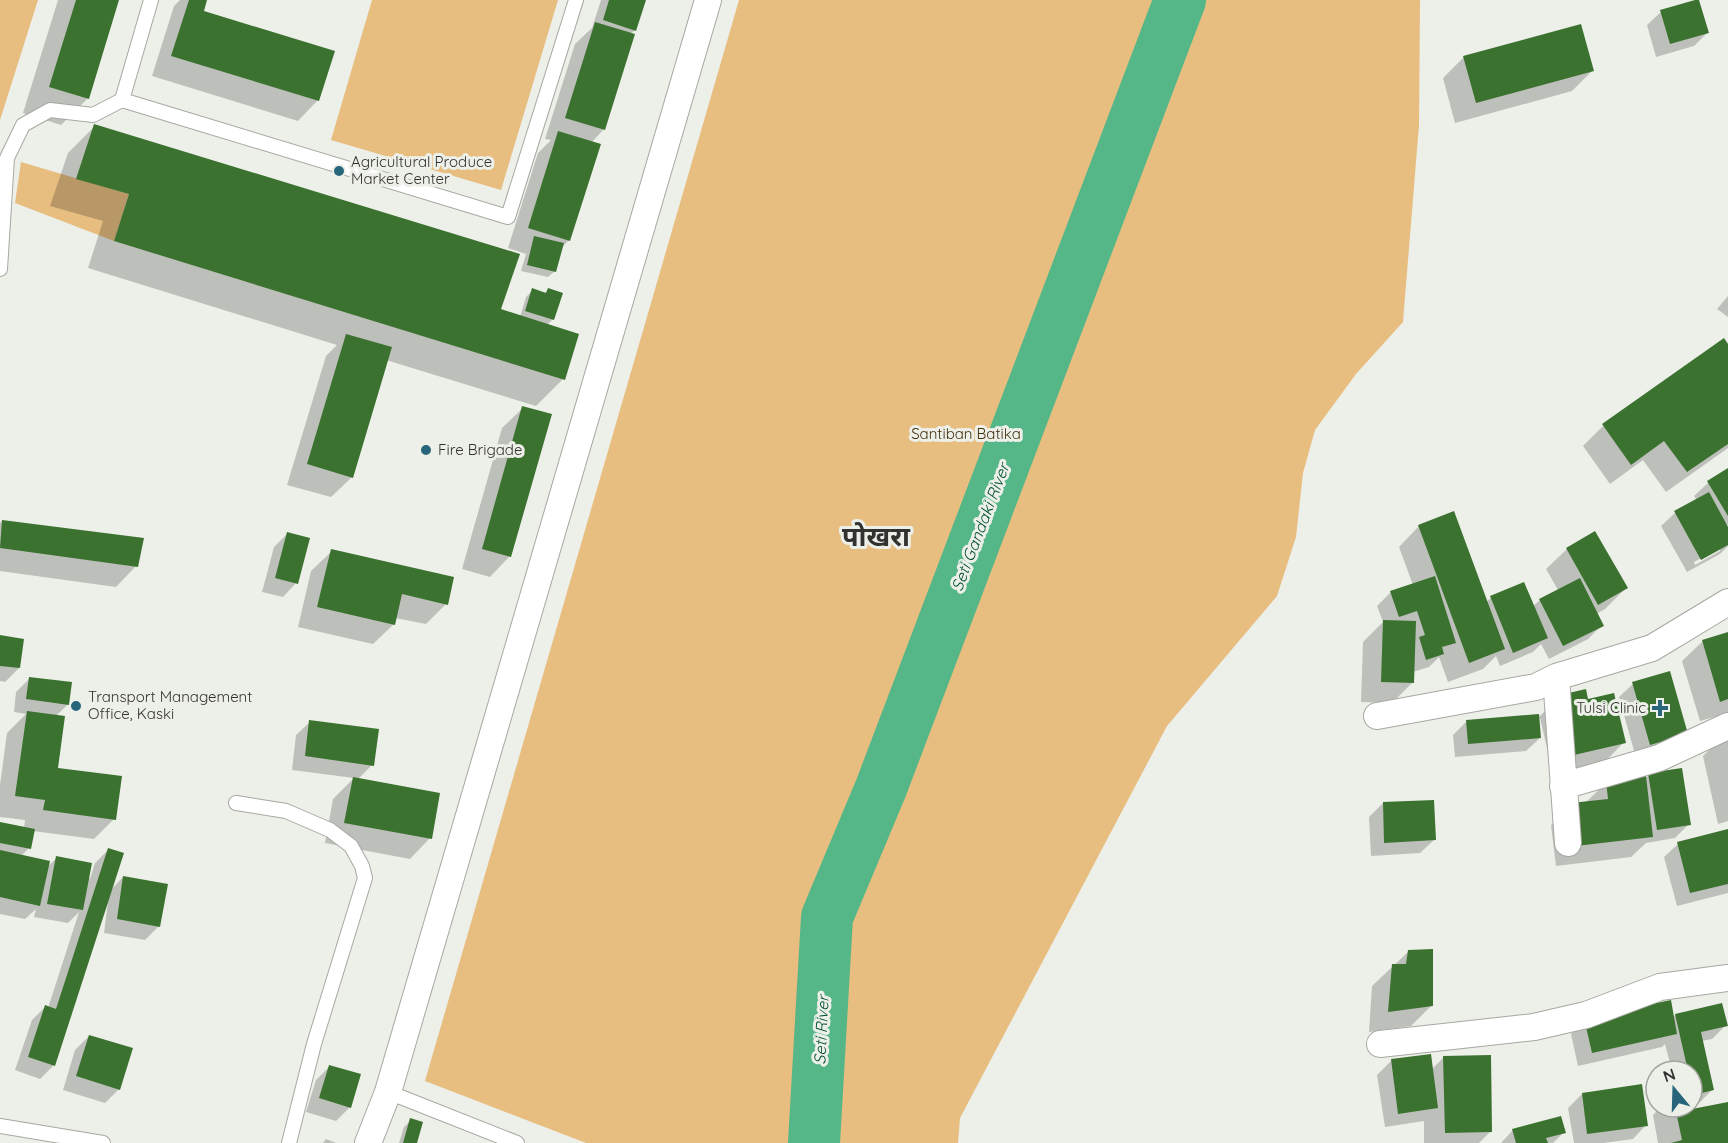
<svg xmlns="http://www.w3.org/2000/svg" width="1728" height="1143" font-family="Quicksand,'Noto Sans Devanagari',sans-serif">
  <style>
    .green { fill: #e7be80 }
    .shadow { fill: #0003; fill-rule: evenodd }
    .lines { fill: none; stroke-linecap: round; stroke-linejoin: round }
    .river { stroke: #55b688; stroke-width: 52 }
    .building { fill: #3b722f }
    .service-casing { stroke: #a6a8a2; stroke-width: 16 }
    .minor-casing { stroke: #a6a8a2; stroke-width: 28 }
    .service { stroke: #fff; stroke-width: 14 }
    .minor { stroke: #fff; stroke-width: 26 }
    .poi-dot { fill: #26657a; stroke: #edefe9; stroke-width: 2 }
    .labels { text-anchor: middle; stroke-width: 6; stroke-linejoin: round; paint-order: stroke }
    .poi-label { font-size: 15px; fill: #323230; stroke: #edefe9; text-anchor: start }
    .park-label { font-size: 15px; fill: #45310d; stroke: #edefe9 }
    .water-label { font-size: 16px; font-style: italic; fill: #005134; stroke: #edefe9 }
    .town-label { font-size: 27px; font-weight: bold; fill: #323230; stroke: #edefe9 }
  </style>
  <rect width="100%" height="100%" fill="#edefe9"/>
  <path class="green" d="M0,0H38L0,120Z
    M372,0H558L501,190L331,140Z
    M739,0H1420L1419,125L1403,322L1356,374L1315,430L1303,473L1296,537L1277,596L1167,726L960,1118L958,1143H586L425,1081Z
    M21,162L129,194L114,241L15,203Z"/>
  <path class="shadow" d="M58,0H118L88,98L61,125L23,113Z
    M180,0H206L202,12L318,100L298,121L152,76L174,6Z
    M601,0H644L635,30L630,34L604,129L591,143L569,240L561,248L555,271L548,277L521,271L526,254L508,248L538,153L551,140L545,139L575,44L592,28Z
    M1661,12L1707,33L1694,46L1656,57L1647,25Z
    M1464,57L1592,71L1572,91L1455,123L1443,78Z
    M95,126L500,310L520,317L526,297L533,290L544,294L548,290L553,319L547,325L563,379L536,406L386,360L352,477L331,497L287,485L326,356L337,345L88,268L103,221L50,206L68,153Z
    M1728,296V317L1717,309Z
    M1728,347V448L1666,492L1643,460L1610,484L1583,446L1603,426Z
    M523,408L510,556L490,577L462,569L502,428Z
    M1728,470V525L1726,526L1728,530V546L1720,554L1687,572L1661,526L1675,513L1697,500L1694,496L1708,483ZM1720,548V551L1695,565L1694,562Z
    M2,521L136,566L116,587L0,571V523Z
    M1419,526L1486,602L1491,598L1533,606L1540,600L1558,590L1546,569L1567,549L1626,588L1605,609L1596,614L1602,625L1588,639L1549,659L1541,644L1533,652L1500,666L1496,656L1483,669L1448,682L1439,657L1429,667L1413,672V682L1392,703L1361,702L1363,642L1383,622L1377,606L1391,592L1413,585L1399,547Z
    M287,534L296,583L283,597L262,592L274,547Z
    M332,551L446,604L426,624L395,618L394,624L373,644L298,627L311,571Z
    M1728,633V713L1700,721L1682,661L1703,641Z
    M0,637L19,668L5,682L0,681Z
    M30,678L68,704L56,716V769L114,819L94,839L33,831L29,848L21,856L47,867L57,858L90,879L95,863L108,850L110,891L123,877L159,926L145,940L104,933L108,901L54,1065L40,1079L15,1070L32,1020L45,1007L48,1008L79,912L68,923L34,917L36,909L25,919L0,914V824L24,828L25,820L0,817V785L7,733L26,714L14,712L16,692Z
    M1633,684L1686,733L1636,758L1619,697Z
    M1560,696L1587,701L1624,742L1604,763L1553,774L1540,718H1538Z
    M1467,721L1540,738L1526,751L1455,757L1453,735Z
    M310,722L372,765L358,779L430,838L410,859L325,843L333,799L354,778L292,770L296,735Z
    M1728,735V821L1718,824L1703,756L1724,736Z
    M1649,775L1689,824L1675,838L1646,843L1631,857L1556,866L1551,825L1572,805L1585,803L1607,782L1647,777Z
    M1383,803L1434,840L1420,853L1371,856L1369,817Z
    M1728,831V893L1677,906L1664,857L1678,844Z
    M1408,952L1431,1006L1411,1026L1369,1032L1372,986Z
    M1675,1015L1726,1025L1712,1039L1701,1041L1713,1089L1699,1103L1692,1105V1071H1672L1665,1044L1662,1047L1578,1066L1571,1034L1585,1020L1673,1018Z
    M89,1036L119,1089L105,1103L63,1090L75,1050Z
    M1444,1057L1491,1131L1479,1143H1424V1121L1385,1127L1377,1075L1391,1061L1431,1070Z
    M329,1067L350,1107L336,1121L306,1112L316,1080Z
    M1582,1094L1646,1125L1633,1139L1603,1143H1574L1568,1108Z
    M1728,1103V1143H1658L1653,1115L1661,1107H1690L1691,1111Z
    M411,1120L416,1143H399L404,1127Z
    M1513,1130L1564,1132L1553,1143H1501Z
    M326,1139L336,1143H323Z"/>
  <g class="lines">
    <path class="river" d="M814,1143L827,917L881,788L1180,0"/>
  </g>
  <path class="building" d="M76,0H119L89,99L49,87Z
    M189,0H207L204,11L335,51L319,101L171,56Z
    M609,0H646L636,31L603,20Z
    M1695,0H1699L1709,33L1670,44L1660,10Z
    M595,22L635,34L605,130L565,118Z
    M1581,24L1594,71L1476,103L1463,56Z
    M94,124L520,254L501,309L579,334L565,380L114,241L129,194L76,179Z
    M558,131L601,144L570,241L528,228Z
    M534,236L564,243L556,272L527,265Z
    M532,288L546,293L548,288L563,293L554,320L525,311Z
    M346,334L392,347L353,478L307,464Z
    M1724,338L1728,344V444L1687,472L1664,441L1631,465L1602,424Z
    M522,406L552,414L511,557L482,549Z
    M1728,468V516L1707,481Z
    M1709,492L1728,527V545L1701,560L1674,511Z
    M1454,511L1505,649L1469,663L1418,525Z
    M2,520L144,538L138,567L0,548Z
    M1595,531L1628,588L1598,605L1566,548Z
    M287,532L310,538L298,584L275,578Z
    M331,549L454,577L448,605L402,594L395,625L317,607Z
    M1435,576L1456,643L1442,647L1444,654L1426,660L1419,637L1425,635L1417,611L1399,617L1390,591Z
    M1580,578L1604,626L1563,646L1539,599Z
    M1524,582L1548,638L1513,653L1490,596Z
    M1383,620L1416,621L1414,683L1381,682Z
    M1728,632V699L1720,702L1702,640Z
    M0,635L24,639L20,668L0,666Z
    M1670,671L1688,734L1650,745L1632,682Z
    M29,677L72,682L69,705L26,699Z
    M1586,689L1588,699L1614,693L1626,743L1574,755L1560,695Z
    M27,711L65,716L58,768L122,776L116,820L43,810L45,800L15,796Z
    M1539,714L1541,738L1468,744L1466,720Z
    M309,720L379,729L374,766L305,756Z
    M1682,768L1691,825L1657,830L1648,773Z
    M1646,776L1653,837L1576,846L1571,803L1608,799L1606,781Z
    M353,777L440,793L432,839L344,823Z
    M1434,800L1436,840L1384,843L1383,802Z
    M0,822L35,829L31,849L0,843Z
    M1728,829V884L1690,893L1677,842Z
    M108,848L124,853L55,1066L28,1057L45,1005L56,1009Z
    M0,850L50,861L40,906L0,897Z
    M56,856L92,863L83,910L47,904Z
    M123,876L168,884L160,927L117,919Z
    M1433,949V1006L1388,1012L1392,964H1406L1408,950Z
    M1671,1000L1677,1034L1592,1053L1584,1018Z
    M1722,1003L1728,1026L1701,1032L1714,1090L1694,1095L1692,1086V1071H1688L1675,1014Z
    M89,1035L133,1048L120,1090L76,1076Z
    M1431,1054L1438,1108L1398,1114L1391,1059Z
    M1491,1055L1492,1132L1445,1133L1443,1056Z
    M329,1065L361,1074L351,1108L319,1098Z
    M1642,1084L1648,1126L1587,1134L1582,1093Z
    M1728,1102V1143H1671L1682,1140L1675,1107H1691L1692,1109Z
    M1561,1116L1566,1133L1546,1138L1548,1143H1516L1512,1129Z
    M410,1118L423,1122L417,1143H403Z"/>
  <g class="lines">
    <g class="service-casing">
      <path id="service" d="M151,0L122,100L508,217L576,0
        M0,269L7,158L23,125L50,110L93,115L122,100
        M236,803L286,811L330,830L351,846L362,866L365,878L314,1044L289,1143
        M388,1092L517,1143
        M0,1126L103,1143"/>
    </g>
    <g class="minor-casing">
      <path id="minor" d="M1556,677L1568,843
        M1377,716L1536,687L1556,677L1652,648L1728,602
        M1563,786L1659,758L1728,726
        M1380,1044L1534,1027L1586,1015L1660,987L1728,978
        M368,1143L388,1092L708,0"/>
    </g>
    <use href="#service" class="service"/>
    <use href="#minor" class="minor"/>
  </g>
  <g class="poi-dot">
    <circle cx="339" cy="171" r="6"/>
    <circle cx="426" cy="450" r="6"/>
    <circle cx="76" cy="706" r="6"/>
    <path d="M1657 699h6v6h6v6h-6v6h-6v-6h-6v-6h6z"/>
  </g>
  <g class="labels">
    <g class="poi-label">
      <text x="351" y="167">Agricultural Produce<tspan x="351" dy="17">Market Center</tspan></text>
      <text x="438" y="455">Fire Brigade</text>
      <text x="88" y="702">Transport Management<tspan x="88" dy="17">Office, Kaski</tspan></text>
      <text x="1646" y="713" text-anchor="end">Tulsi Clinic</text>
    </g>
    <g class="park-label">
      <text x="966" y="439">Santiban Batika</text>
    </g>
    <g class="water-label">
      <text transform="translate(980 527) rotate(-69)" y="6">Seti Gandaki River</text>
      <text transform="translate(821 1030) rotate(-87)" y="6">Seti River</text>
    </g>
    <g class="town-label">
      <text x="876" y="546">पोखरा</text>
    </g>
  </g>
  <g transform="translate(1674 1089) rotate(341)"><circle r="28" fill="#edefe9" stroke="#a2a39f" stroke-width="1.5"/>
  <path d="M0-4.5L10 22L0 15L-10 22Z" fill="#26657a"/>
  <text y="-9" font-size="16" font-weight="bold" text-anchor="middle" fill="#323230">N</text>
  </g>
</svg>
